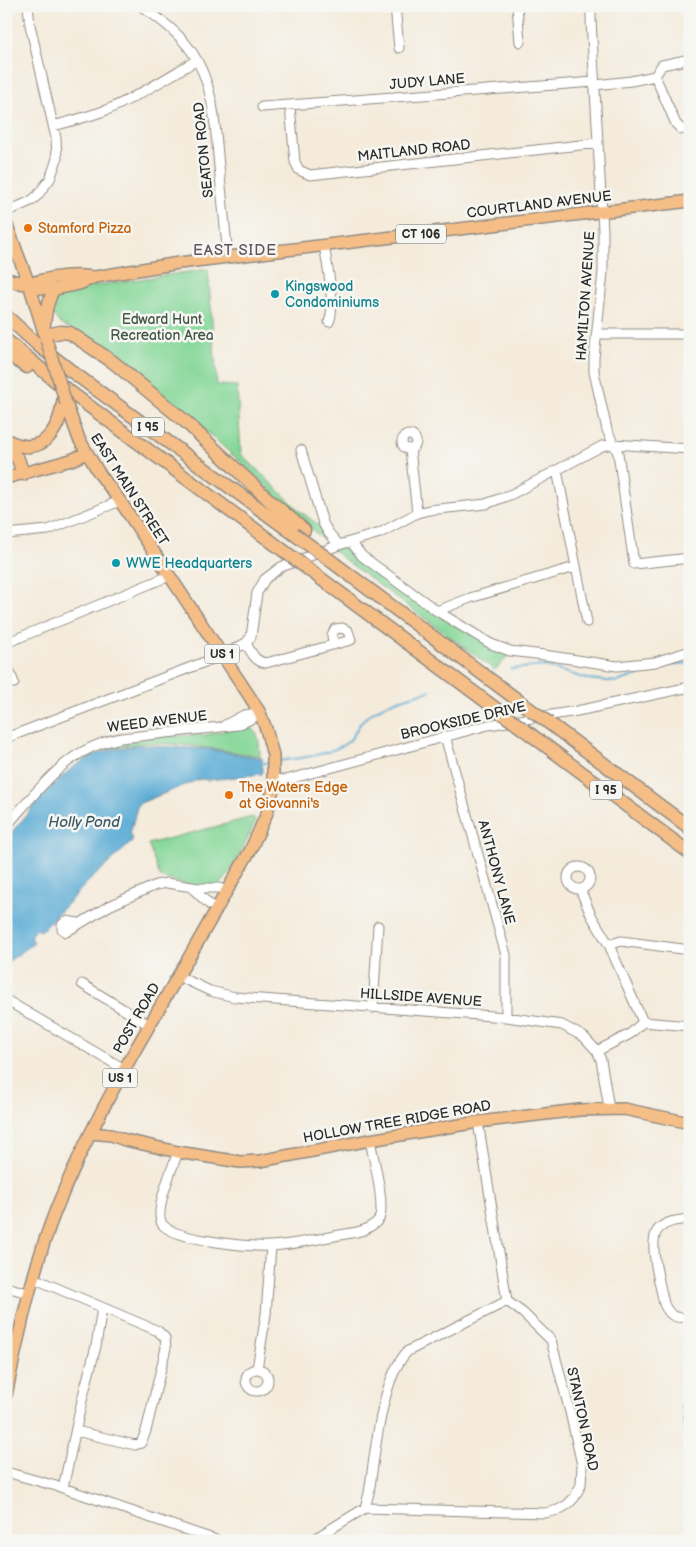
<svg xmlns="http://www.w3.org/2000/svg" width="696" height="1547" font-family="'Balsamiq Sans',sans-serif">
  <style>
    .green { fill: #85d798; stroke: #588162 }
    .water { fill: #59aad4; stroke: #426a80 }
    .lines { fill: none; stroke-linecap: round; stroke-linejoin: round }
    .stream { stroke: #59aad4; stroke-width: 2 }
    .minor-casing { stroke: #908b83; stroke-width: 11 }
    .major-casing { stroke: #908b83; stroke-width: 14 }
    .highway-casing { stroke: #908b83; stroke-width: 15 }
    .minor { stroke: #fff; stroke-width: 9 }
    .major { stroke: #f6be87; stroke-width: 11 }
    .highway { stroke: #f6be87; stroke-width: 12 }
    .major-bridge-casing { stroke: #908b83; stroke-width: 14; stroke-linecap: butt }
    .highway-bridge-casing { stroke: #908b83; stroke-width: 15; stroke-linecap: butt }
    .major-bridge { stroke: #f6be87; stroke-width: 11 }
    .highway-bridge { stroke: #f6be87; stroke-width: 12 }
    .food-dot { fill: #e8710a; stroke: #f6f6f2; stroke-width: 2 }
    .culture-dot { fill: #0f9aa8; stroke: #f6f6f2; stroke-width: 2 }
    .labels { text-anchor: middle; stroke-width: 5; stroke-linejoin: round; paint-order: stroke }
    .shield { fill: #f6f6f2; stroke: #686867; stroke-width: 1 }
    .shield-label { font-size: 12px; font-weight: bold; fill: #2b2b2b }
    .street-label { font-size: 14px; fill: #2b2b2b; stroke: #f6f6f2 }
    .food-label { font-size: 14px; fill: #c56008; stroke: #f6f6f2; text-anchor: start }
    .culture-label { font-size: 14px; fill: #0d838f; stroke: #f6f6f2; text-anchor: start }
    .park-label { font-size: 14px; fill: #425646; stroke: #f6f6f2 }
    .neighbourhood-label { font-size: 15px; letter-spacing: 1px; fill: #62525d; stroke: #f6f6f2 }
    .water-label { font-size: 15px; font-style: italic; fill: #3b5766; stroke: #f6f6f2 }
  </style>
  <rect width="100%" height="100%" fill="#f6f6f2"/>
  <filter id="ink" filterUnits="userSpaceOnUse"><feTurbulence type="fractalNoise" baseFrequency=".02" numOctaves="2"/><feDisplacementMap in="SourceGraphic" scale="10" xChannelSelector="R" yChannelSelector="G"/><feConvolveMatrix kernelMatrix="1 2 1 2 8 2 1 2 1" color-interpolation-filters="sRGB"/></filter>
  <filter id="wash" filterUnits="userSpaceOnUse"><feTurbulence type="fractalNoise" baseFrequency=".0096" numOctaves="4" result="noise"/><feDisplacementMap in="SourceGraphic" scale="20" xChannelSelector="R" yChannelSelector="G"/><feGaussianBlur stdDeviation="1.12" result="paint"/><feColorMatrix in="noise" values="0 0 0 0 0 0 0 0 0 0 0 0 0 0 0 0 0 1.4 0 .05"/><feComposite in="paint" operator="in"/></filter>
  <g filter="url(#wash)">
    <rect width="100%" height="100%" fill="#f4ebdb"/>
    <path class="green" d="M208,269L217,385L237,386L241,454L301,512L320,526L331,538L354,558L431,608L509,655L495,670L341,557L246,467L139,372L86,337L60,324L52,313C52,299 60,293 72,289Z
      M247,726C260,729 259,745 260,756C219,750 177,741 136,744C126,745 116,747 106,749V745L164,736L205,735Z
      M253,817L256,820C250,833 228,883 217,886C198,890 177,882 160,877L148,844Z"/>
    <path class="water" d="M137,745L207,749L262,758V774L209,780L200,779L138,804L130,833L133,841L88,882L41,931L37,929L30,935L34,943L6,963V837L12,832C36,804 58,773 92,756C106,749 122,748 137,745Z"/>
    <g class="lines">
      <path class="stream" d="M511,669L545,666L587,679L617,682L666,665L690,663
        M277,761C301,758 328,756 348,742C354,737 357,726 363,720C381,703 407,697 430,691
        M260,764L270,762"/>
    </g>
  </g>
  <g filter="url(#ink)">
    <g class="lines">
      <g class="minor-casing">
        <path id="minor" d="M141,6C160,19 179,33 192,52C215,86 215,127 219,166C222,196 225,227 228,257
          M395,6L399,48
          M517,6L520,42
          M591,6V20L603,230V272L594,358V372L607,430L618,453L634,564L690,558
          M655,76L676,124L681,129L690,130
          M595,85L631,81L655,76L662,65L690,59
          M290,106L295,162L299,170L310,175L598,143
          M262,107L594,82
          M53,126C72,121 91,116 109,109C139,96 168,77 197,60
          M6,212L31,201L37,196L50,179L57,159L56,138L30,25L28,6
          M324,245C327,264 336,306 329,322
          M596,334H690
          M402 442a7 7 0 1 1 14 0a7 7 0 1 1-14 0Z
          M410,449L417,513
          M301,450L323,523L328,532L339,545
          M557,470L587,622
          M6,534L48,530L120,501
          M351,542L362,556L437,611L491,644L510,651L544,655L617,666L655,662L690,651
          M437,611L470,598L575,567
          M6,643L169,576
          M246,643C251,652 255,662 266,663L351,640L348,631L342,628L335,629L332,635L333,645
          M6,662L14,683
          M225,725L244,715L259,713
          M445,736L506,955V1017
          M6,738L223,655L246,643L251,637L257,593L265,579L281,567L339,545L380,533L417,513L429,510L486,504L512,494L602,446L613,444L690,449
          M273,779L286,780L488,725L577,711L690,687
          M6,826C42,787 65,749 121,738L238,725L251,719L260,713
          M568 878a11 11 0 1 1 22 0a11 11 0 1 1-22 0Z
          M191,887L209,904L217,909
          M580,889L591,915L609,945L643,1022
          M78,923L66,921L62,925V929L66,932L109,906L156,885L167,883L199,888H219L227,891
          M609,945L621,941L690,950
          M178,976L210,991L235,997L506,1017L562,1025L584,1037L597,1051L601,1060L609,1108
          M82,984L149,1025
          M6,1000L124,1069
          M373,1008L378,926
          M597,1051L630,1034L643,1022L690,1026
          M178,1152C173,1167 152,1213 163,1225C176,1240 249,1247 270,1246C292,1245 313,1240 334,1236C344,1234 355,1233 364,1230C370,1227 376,1224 379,1219C386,1205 373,1157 370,1140
          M690,1219C679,1220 664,1221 657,1231C648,1245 661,1287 664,1304C670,1317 676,1319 690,1317
          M33,1278L158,1331L165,1338L166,1348L146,1431L141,1443L135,1445L76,1431
          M6,1287L28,1293
          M257,1369L266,1314L271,1246
          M246 1380a11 11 0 1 1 22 0a11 11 0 1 1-22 0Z
          M690,1403L688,1405L690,1426
          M6,1472L63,1488L219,1541
          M63,1488L83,1396L96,1346L102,1308
          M365,1508L545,1513L558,1510L567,1505L574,1498L581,1485L582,1465L570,1412L551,1340L523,1313L507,1301
          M311,1541L365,1508L369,1493C375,1455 381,1377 408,1351L507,1301L478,1122"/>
      </g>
      <g class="major-casing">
        <path id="major" d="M6,223L29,284L46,339
          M29,284L37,288L56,289L79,284L95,277L179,263L690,201
          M29,284C50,277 72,274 93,277
          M44,327L47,307L53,290
          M6,478L71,460L87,453
          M91,1133L111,1135L125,1140L178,1152L240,1162L260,1161L370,1140L478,1122L579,1110L624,1109L690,1123
          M6,1395C19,1333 32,1271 55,1212C90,1124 140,1041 188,959C209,923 229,886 250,851L267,813L273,789V755L266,729L260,713L250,697L120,501L99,473L79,439L66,403"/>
      </g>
      <g class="highway-casing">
        <path id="highway" d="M6,232L9,247L6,258
          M6,279L16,282L29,284
          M6,316L38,345L71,371L294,534
          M45,335L61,332L70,333L113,362L187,423L269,500L304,530
          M6,340L58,383L272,542
          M6,353L27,367
          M6,440C44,460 61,428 64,395
          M6,447L18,459L23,474
          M327,558L531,710
          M320,578L503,714
          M549,723L690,828
          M522,728L690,853"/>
      </g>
      <use href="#minor" class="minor"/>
      <use href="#major" class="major"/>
      <use href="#highway" class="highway"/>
      <g class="major-bridge-casing">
        <path id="major-bridge" d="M46,339L66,403"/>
      </g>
      <g class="highway-bridge-casing">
        <path id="highway-bridge" d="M294,534L327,558
          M272,542L320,578
          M531,710L549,723
          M503,714L522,728"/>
      </g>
      <use href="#major-bridge" class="major-bridge"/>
      <use href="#highway-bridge" class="highway-bridge"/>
    </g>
  </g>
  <g class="food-dot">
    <circle cx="28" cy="228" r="5"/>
    <circle cx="229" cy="795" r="5"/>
  </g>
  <g class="culture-dot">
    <circle cx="275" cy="294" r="5"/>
    <circle cx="116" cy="563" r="5"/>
  </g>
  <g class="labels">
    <g class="shield">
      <rect x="396" y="224.5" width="50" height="19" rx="4"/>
      <rect x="132" y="417.5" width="32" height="19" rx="4"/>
      <rect x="204.5" y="644.5" width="35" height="19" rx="4"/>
      <rect x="590" y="780.5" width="32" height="19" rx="4"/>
      <rect x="102.5" y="1068.5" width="35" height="19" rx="4"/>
    </g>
    <g class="shield-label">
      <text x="421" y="238">CT 106</text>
      <text x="148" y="431">I 95</text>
      <text x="222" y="658">US 1</text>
      <text x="606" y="794">I 95</text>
      <text x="120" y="1082">US 1</text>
    </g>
    <g class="street-label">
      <text transform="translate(427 81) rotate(-5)" y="5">JUDY LANE</text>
      <text transform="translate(203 150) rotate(-96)" y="5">SEATON ROAD</text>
      <text transform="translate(414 150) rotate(-6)" y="5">MAITLAND ROAD</text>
      <text transform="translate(539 204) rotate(-7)" y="5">COURTLAND AVENUE</text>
      <text transform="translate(585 296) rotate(-86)" y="5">HAMILTON AVENUE</text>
      <text transform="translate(130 489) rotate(57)" y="5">EAST MAIN STREET</text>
      <text transform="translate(463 720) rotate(-13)" y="5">BROOKSIDE DRIVE</text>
      <text transform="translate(157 721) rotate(-7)" y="5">WEED AVENUE</text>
      <text transform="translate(497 872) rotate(75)" y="5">ANTHONY LANE</text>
      <text transform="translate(421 997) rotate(4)" y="5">HILLSIDE AVENUE</text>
      <text transform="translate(136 1018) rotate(-60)" y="5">POST ROAD</text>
      <text transform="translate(397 1121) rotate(-10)" y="5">HOLLOW TREE RIDGE ROAD</text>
      <text transform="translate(583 1419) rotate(78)" y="5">STANTON ROAD</text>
    </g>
    <g class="food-label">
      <text x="38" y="233">Stamford Pizza</text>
      <text x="239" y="792">The Waters Edge<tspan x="239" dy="16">at Giovanni's</tspan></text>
    </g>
    <g class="culture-label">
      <text x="285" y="291">Kingswood<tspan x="285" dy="16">Condominiums</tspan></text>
      <text x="126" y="568">WWE Headquarters</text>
    </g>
    <g class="park-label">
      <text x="162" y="324">Edward Hunt<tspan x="162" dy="16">Recreation Area</tspan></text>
    </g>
    <g class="neighbourhood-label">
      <text x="235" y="255">EAST SIDE</text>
    </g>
    <g class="water-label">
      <text x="84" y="827">Holly Pond</text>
    </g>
  </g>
  <rect width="696" height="1547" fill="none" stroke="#f6f6f2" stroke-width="25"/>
</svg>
